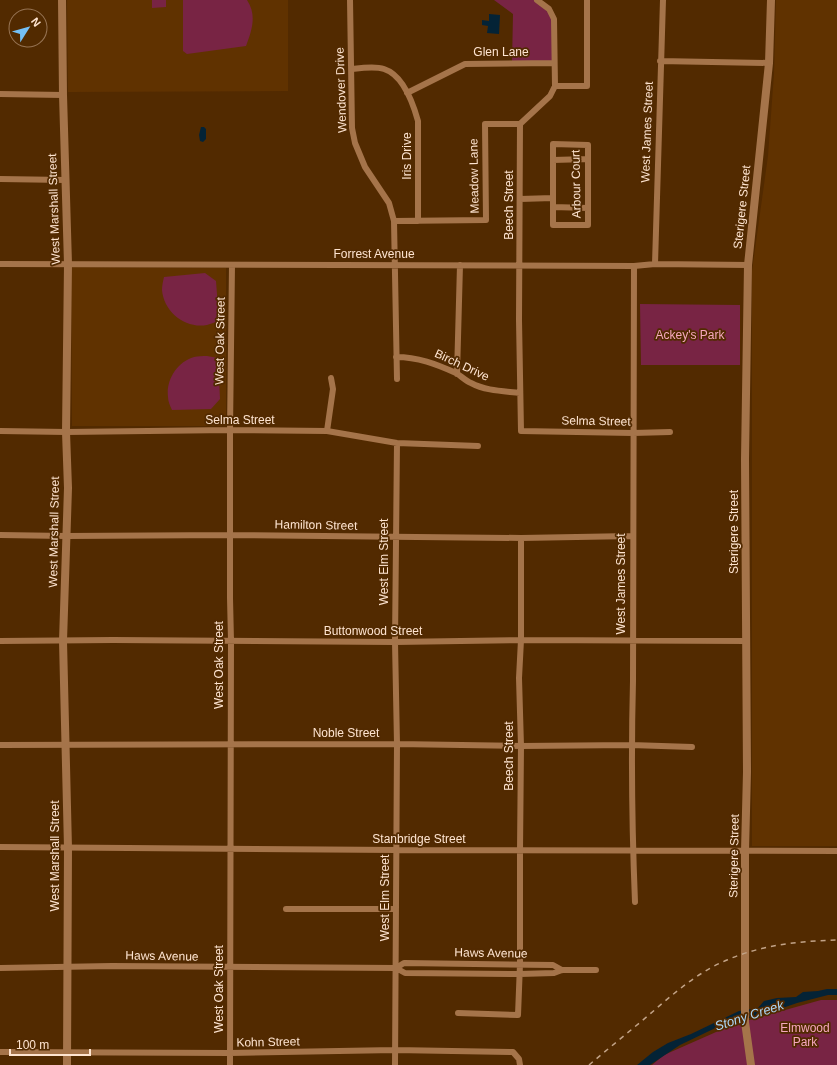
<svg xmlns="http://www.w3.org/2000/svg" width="837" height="1065" font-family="Helvetica,sans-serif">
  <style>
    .built { fill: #603200 }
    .green { fill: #782444 }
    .water { fill: #042336 }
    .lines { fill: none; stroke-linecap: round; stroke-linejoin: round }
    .minor { stroke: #a5744a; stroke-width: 6 }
    .tertiary { stroke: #a5744a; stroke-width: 8 }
    .rail { stroke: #c2a387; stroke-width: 1.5; stroke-dasharray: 5 5; stroke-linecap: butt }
    .labels { text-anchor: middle; stroke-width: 3.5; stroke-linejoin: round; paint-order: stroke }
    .street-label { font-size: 12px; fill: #fee4d0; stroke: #522a00 }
    .park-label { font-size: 12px; fill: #f5a7be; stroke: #522a00 }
    .water-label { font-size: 13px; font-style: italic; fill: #acd7f6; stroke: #522a00 }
  </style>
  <rect width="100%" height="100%" fill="#522a00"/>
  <path class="built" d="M67,0H288V91L68,92Z
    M776,0H837V846H752V271L768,156L774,74Z
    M71,267L226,268V426H72Z"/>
  <path class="green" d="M152,0H166V7L152,8Z
    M183,0H247C257,15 252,30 246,46L187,54L183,51Z
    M494,0H537L554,19V63H512L513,14Z
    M205,273L216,281L219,321C215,322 211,324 207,325C185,329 164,312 162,290C162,286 163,281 164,277Z
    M640,304L740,305V365H641Z
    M207,356L218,358L220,399L211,409L172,410C170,406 168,401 168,397C166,380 177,362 194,357C198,356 203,356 207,356Z
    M821,1000H837V1065H652L664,1055L732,1025Z"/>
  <path class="water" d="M489,14L500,15L499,34L487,33L488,26L482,25V20L489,21Z
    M201,127H204L206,129V139L203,142L200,141L199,135Z
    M827,989H837V995H828L797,1003L753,1018H739L732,1020L680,1045L650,1065H637L653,1052L668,1043L691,1034L739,1011L758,1008L764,1001L777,998L796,997L803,992L818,991Z"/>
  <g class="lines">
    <path class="minor" d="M350,0L352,128L355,143L365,167L389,203L394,221L397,379
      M537,0L549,9L554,19L555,86L550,96L520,124L519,320L521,431L633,433L670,432
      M660,61L769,63
      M352,69C361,68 375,66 384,69C403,75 413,103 418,121V221
      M555,86H587V0
      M407,93L465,64L554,63
      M0,94L63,95
      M553,144L588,145V225H553Z
      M553,160L588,159
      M0,179L65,180
      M520,199L553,198
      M553,207L588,208
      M394,221L486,220L485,124H520
      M0,264L634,266L655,264L748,265
      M655,264L663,0
      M634,266L633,681C631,755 632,829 635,902
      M396,357C418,357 436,364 456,373C461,376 466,381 471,383C486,391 503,391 520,393
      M457,374L460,265
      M0,431L66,432L230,430L327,431L397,443L478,446
      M327,431L333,389L331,378
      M0,535L66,536L231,535L521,538L632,536
      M0,641L113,640L395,642L521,640L747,641
      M0,745L397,744L521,746L631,745L692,747
      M0,847L396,850L837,851
      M286,909H396
      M0,968L112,966L396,968L405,973L520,974L554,973L562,970H596
      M396,968L404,963L553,965L562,970
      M458,1013L518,1015L520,964V850L521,746L519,678L521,640V538
      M0,1052L230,1053L395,1050L513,1052L519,1059L520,1065
      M230,1065L231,641L230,598V430L232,265
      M395,1065L397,744L395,642L397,443"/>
    <path class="tertiary" d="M62,0L63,95L68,264L66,432L68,488L63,641L68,848L67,1065
      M751,1065L745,1022V851L747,772L745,459L748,265L769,63L771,0"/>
    <path class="rail" d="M589,1065C609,1048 630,1031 650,1014C673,994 698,972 727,960C761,945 800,941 837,940"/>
  </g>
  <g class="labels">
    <g class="street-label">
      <text x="501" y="56">Glen Lane</text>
      <text transform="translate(341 90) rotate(-92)" y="4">Wendover Drive</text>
      <text transform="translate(647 132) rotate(-88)" y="4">West James Street</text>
      <text transform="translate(407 156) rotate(-90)" y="4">Iris Drive</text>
      <text transform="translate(474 176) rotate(-91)" y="4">Meadow Lane</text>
      <text transform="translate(576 184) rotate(-91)" y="4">Arbour Court</text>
      <text transform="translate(509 205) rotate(-90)" y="4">Beech Street</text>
      <text transform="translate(742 207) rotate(-84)" y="4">Sterigere Street</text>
      <text transform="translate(54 209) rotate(-92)" y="4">West Marshall Street</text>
      <text x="374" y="258">Forrest Avenue</text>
      <text transform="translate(220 341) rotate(-89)" y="4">West Oak Street</text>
      <text transform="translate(462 365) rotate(25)" y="4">Birch Drive</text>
      <text x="240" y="424">Selma Street</text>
      <text transform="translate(596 421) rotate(1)" y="4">Selma Street</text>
      <text transform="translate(316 525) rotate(1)" y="4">Hamilton Street</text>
      <text transform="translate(54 532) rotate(-89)" y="4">West Marshall Street</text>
      <text transform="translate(734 532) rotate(-90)" y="4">Sterigere Street</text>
      <text transform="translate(384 562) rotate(-90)" y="4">West Elm Street</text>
      <text transform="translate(621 584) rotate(-90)" y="4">West James Street</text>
      <text x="373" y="635">Buttonwood Street</text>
      <text transform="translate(219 665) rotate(-90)" y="4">West Oak Street</text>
      <text x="346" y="737">Noble Street</text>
      <text transform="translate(509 756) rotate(-90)" y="4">Beech Street</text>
      <text x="419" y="843">Stanbridge Street</text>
      <text transform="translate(55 856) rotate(-90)" y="4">West Marshall Street</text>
      <text transform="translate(734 856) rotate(-89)" y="4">Sterigere Street</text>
      <text transform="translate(385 898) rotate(-90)" y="4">West Elm Street</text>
      <text transform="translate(491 953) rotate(1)" y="4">Haws Avenue</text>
      <text transform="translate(162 956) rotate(1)" y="4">Haws Avenue</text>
      <text transform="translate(219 989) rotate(-90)" y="4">West Oak Street</text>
      <text transform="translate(268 1042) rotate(-1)" y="4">Kohn Street</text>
    </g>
    <g class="park-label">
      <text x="690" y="339">Ackey's Park</text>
      <text x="805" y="1032">Elmwood<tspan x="805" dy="14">Park</tspan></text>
    </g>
    <g class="water-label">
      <text transform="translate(749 1015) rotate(-18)" y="5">Stony Creek</text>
    </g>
  </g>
  <g transform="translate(28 28) rotate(53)"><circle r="19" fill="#522a00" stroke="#977453"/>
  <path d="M0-3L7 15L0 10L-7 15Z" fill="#74c0f6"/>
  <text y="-6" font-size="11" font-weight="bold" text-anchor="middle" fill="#fee4d0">N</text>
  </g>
  <path d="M10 1049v6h80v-6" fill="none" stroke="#fee4d0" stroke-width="2"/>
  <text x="16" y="1049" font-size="12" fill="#fee4d0" stroke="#522a00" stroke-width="3" paint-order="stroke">100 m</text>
</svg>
